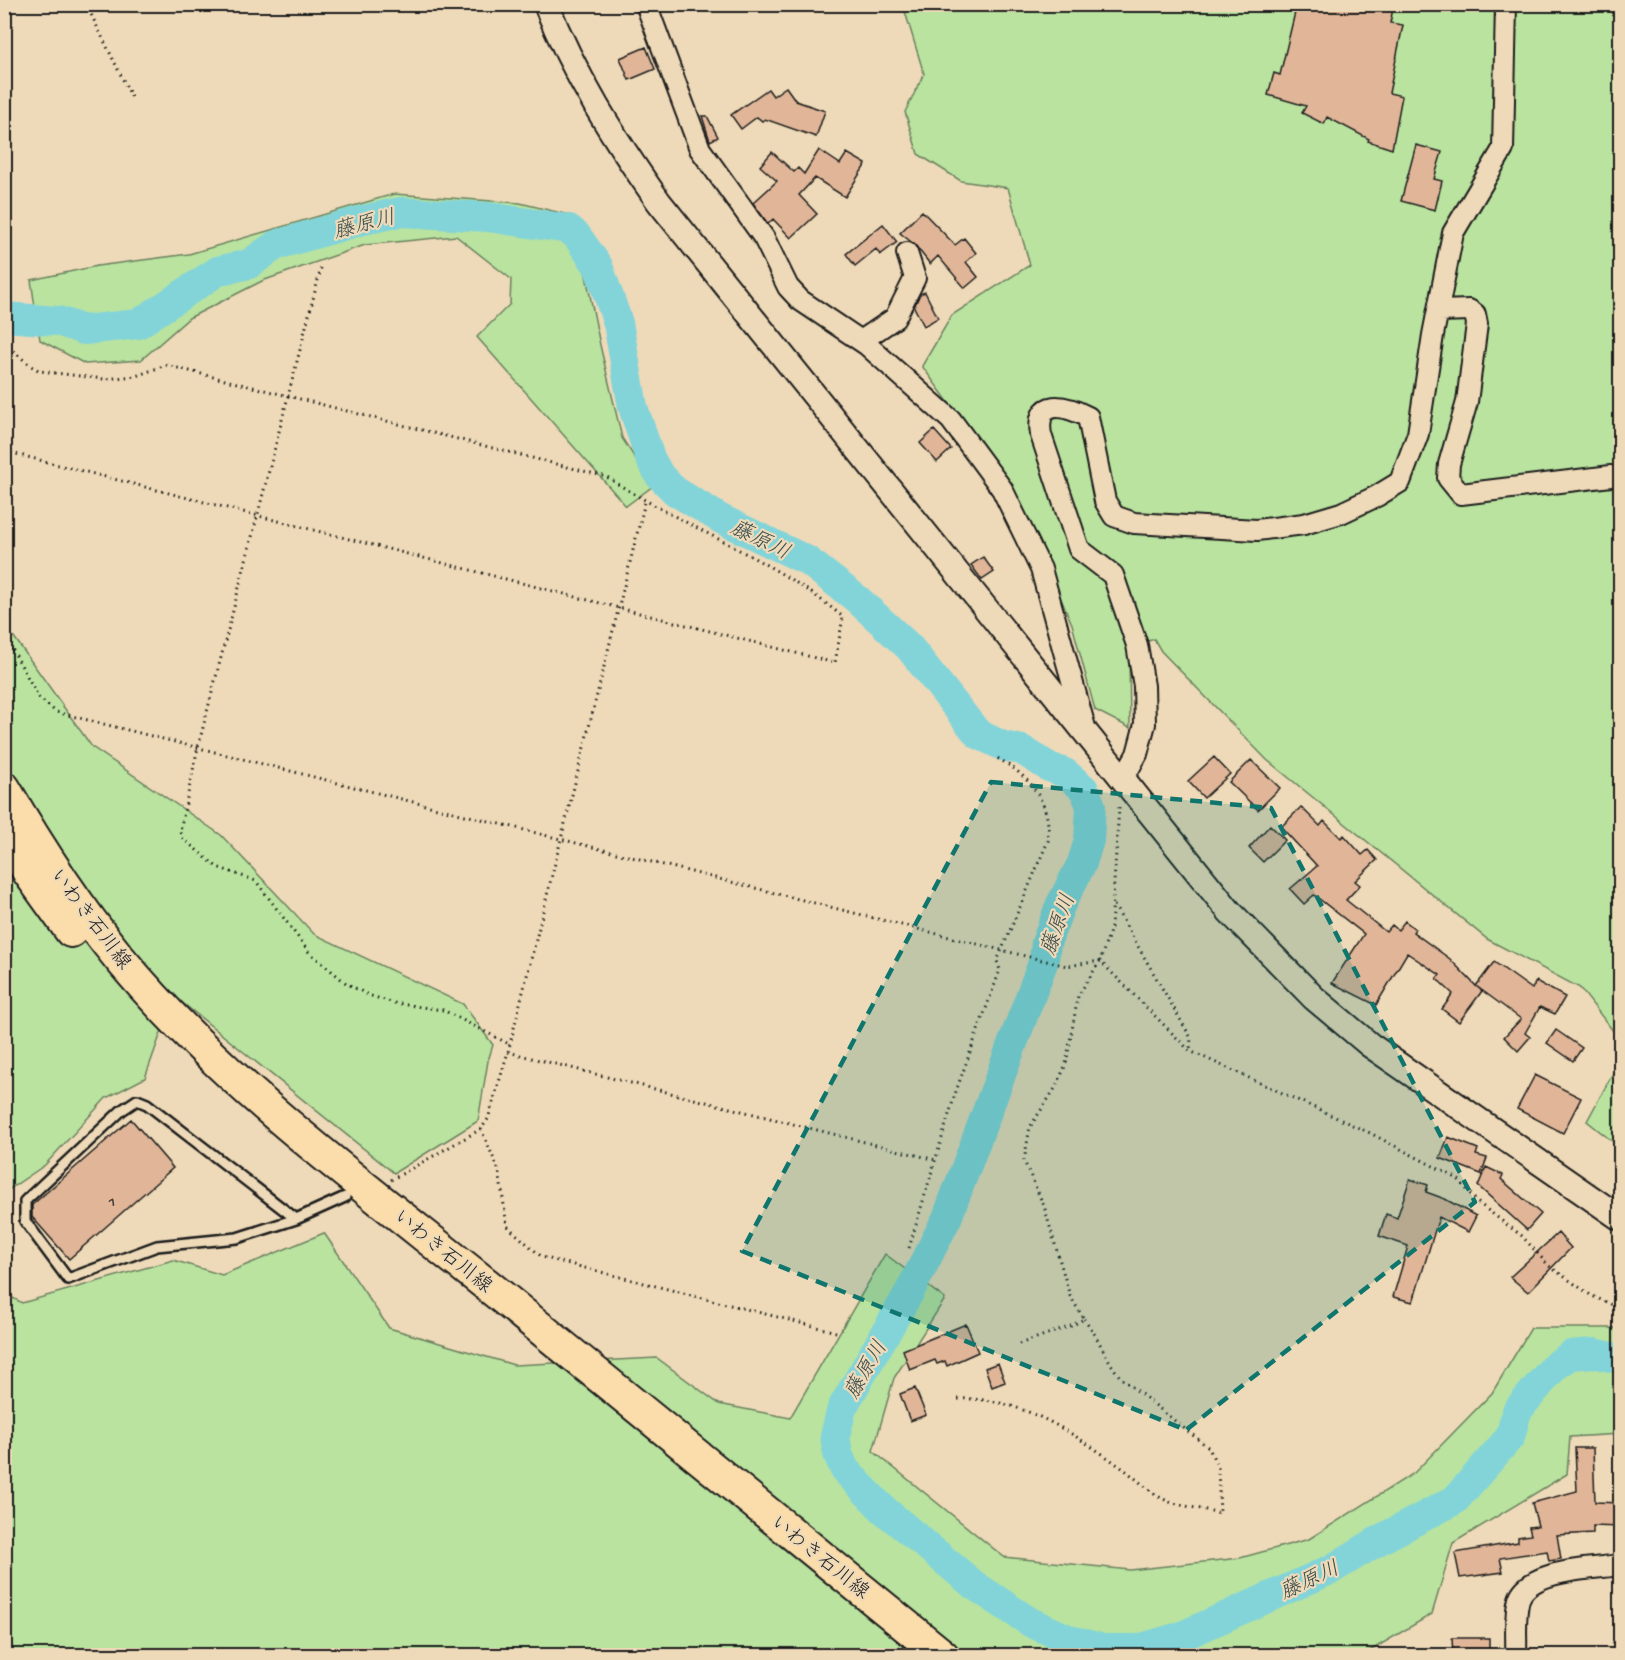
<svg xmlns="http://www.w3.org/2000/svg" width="1625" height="1660" font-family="'Gochi Hand','Klee One',sans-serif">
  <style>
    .green { fill: #b9e39f; stroke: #6a805e; stroke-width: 1.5 }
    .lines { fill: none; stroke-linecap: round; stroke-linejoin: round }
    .river { stroke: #83d4d9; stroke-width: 30 }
    .building { fill: #e1b698; stroke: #1c1c1c; stroke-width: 1.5 }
    .service-casing { stroke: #1c1c1c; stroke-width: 14 }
    .minor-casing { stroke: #1c1c1c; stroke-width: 24 }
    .tertiary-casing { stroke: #1c1c1c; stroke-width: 28 }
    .primary-casing { stroke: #1c1c1c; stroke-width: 36 }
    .path { stroke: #1c1c1c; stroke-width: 3; stroke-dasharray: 1.5 4.5; stroke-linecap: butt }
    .service { stroke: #eedab8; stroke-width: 9 }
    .minor { stroke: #eedab8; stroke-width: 20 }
    .tertiary { stroke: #eedab8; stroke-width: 24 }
    .primary { stroke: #faddab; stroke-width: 32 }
    .marked { fill: #0f766e; fill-opacity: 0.2; stroke: #0f766e; stroke-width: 4.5; stroke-dasharray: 12 8; stroke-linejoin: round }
    .labels { text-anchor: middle; stroke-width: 4.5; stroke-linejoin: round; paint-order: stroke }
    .number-label { font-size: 16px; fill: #4d423b }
    .street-label { font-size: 20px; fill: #1c1c1c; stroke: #eedab8 }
    .water-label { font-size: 21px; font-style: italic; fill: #364a4b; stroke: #eedab8 }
  </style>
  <rect width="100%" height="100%" fill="#eedab8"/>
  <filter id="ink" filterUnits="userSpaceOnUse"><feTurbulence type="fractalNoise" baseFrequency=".0167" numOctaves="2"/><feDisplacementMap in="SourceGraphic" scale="12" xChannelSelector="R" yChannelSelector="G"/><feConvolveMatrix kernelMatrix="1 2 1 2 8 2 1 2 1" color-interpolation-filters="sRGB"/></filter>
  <g filter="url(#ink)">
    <path class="green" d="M903,5H1620V1040L1580,988L1487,939L1267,760L1161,651L1154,639L1129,648L1130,728L1095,710L1072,624L1012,489L922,366L952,315L1030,265L1008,188L961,181L918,154L905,112L924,74Z
      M394,194L520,203L574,216L600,345L622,438L653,486L626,506L477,337L510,304L511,279L456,236L365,245L262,281L189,318L141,360L85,364L40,340L31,280L97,266L189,254Z
      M4,623L92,747L221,835L314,934L463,1004L493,1045L488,1061L478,1121L394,1173L174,996L145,1078L106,1098L45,1165L5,1192Z
      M1620,1060V1142L1617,1145L1587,1121Z
      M324,1233L389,1328L514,1365L657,1358L719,1404L790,1418L885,1254L945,1299L894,1378L873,1451L1004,1557L1130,1570L1240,1558L1309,1539L1414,1473L1492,1393L1531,1328H1620V1434L1570,1437L1567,1474L1453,1543L1432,1614L1363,1655H5L4,1293L22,1303L173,1260L222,1275Z"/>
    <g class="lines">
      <path class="river" d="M4,317L58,321L84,330L138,324L218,271L249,264L276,245L363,220L401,212L488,217L569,229L577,236L598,266L609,297L618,323L633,407L650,458L660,476L675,491L721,519L808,561L857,599L909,647L978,734L1003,746L1022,750L1049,767L1065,773L1084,789L1091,806L1089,840L1082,863L1060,906L1046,943L1044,960L947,1218L910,1291L842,1408L835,1436L838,1454L845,1470L884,1510L974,1585L1030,1622L1070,1640L1103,1649H1138L1180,1637L1332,1569L1381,1539L1455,1500L1510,1437L1517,1411L1554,1367L1571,1355L1593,1353L1620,1359"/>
    </g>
    <path class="building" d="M1297,4H1394L1390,23L1403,25L1389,93L1402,96L1392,149L1368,141L1369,139L1327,117L1324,124L1302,113L1306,106L1268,95L1274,73L1280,75Z
      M646,47L655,69L629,80L620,58Z
      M786,87L796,101L825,111L816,137L765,119L762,121L757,117L741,129L731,115L768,89L773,96Z
      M702,116H707L718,137L710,141Z
      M1416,145L1442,152L1434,179L1442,181L1435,210L1401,201Z
      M819,150L840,164L847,153L866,164L845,197L815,178L799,195L817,214L791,238L773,219L768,224L753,203L777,181L760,166L772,152L794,172L798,168L804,174Z
      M922,211L955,245L964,238L976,253L966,262L978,277L965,288L938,256L930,264L915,245L900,233Z
      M883,224L897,242L880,255L876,249L855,266L846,254Z
      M925,292L938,318L924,326L914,307L920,294Z
      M934,430L951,449L937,462L920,443Z
      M983,557L994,572L982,580L971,565Z
      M1214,757L1230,774L1204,798L1188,781Z
      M1251,760L1280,788L1258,810L1229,782Z
      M1301,807L1320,826L1324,821L1341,838L1344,835L1362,855L1368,850L1377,860L1355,881L1360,885L1346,900L1386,932L1392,925L1398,930L1405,921L1415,929L1413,932L1450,959L1476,986L1494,962L1532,989L1536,981L1565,997L1555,1014L1540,1007L1525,1033L1530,1037L1518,1051L1504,1037L1521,1019L1476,986L1482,991L1459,1022L1442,1009L1453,994L1437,979L1440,975L1407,953L1376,1005L1332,983L1364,934L1314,895L1304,904L1290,889L1317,866L1281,827Z
      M1270,825L1285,840L1263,862L1249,848Z
      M1556,1030L1582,1048L1573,1061L1547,1043Z
      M1535,1075L1581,1098L1563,1133L1517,1109Z
      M131,1119L173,1168L69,1259L32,1217V1205Z
      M1448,1137L1478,1149L1476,1155L1487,1158L1481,1174L1440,1158Z
      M1486,1167L1503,1175L1501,1179L1541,1214L1527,1230L1478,1186Z
      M1410,1179L1428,1185L1426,1192L1445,1199L1476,1216L1468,1232L1439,1217L1413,1302L1393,1297L1408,1246L1379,1236L1386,1214L1397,1218Z
      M1558,1233L1571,1248L1528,1292L1510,1277Z
      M966,1324L978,1352L947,1366L945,1361L937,1364L935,1360L910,1370L903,1350Z
      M998,1363L1005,1382L992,1387L985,1368Z
      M915,1388L926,1415L910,1421L900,1394Z
      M1575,1448H1593L1595,1502L1620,1503V1527L1593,1526V1533L1557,1535L1561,1559L1549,1561L1547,1551L1500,1558L1503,1572L1460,1578L1455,1553L1518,1542V1537L1531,1535L1529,1527L1538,1526L1532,1503L1577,1491Z
      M1452,1638H1489V1656H1453Z"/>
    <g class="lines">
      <g class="service-casing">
        <path id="service" d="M296,1219L147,1104L137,1100L122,1110L25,1201V1221L68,1279L157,1246L237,1238L296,1219L345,1197"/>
      </g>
      <g class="minor-casing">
        <path id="minor" d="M646,4L700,149L764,238L788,287L800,300L867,345L951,420L1002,489L1041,569L1086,731
          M1440,311L1469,310L1475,314L1477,324L1467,402L1449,464L1448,478L1461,494L1611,476
          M861,341L895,318L915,278L907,253
          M1123,779L1137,754L1145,724L1144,686L1137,645L1113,575L1079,549L1041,435C1035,397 1065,405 1088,417L1105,501L1114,516L1134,523L1257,530L1304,524L1341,513L1377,496L1400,482L1418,434L1433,335L1453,233L1503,149L1506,4
          M1516,1656C1517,1638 1514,1616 1519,1599C1529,1569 1593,1569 1620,1565"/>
      </g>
      <g class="tertiary-casing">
        <path id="tertiary" d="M546,4C574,75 615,140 659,202L1229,911L1314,998L1370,1045L1620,1218"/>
      </g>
      <g class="primary-casing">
        <path id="primary" d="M4,788C39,848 76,905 120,959C227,1088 372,1192 502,1297C649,1416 796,1536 943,1656
          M4,830L30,874L71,931"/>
      </g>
      <path class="path" d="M86,4L133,100
        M321,268L198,747L180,831L181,837L217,867L256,881L309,952L346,983L368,995L394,1003L443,1010L509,1044
        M4,343L31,366L40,371L104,379L136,376L166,365L607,477C683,527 773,558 843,617L835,663L4,451
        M4,634L39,698L56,712L1013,953L1067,966L1100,961L1190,1051L1370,1133L1458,1179L1477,1202L1522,1236L1549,1266L1592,1296L1620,1308
        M1114,905L1191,1038L1190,1051
        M508,1052L936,1160
        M481,1129L499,1171L507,1226L542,1257L840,1333
        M391,1180L481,1129L488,1119L508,1052L645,502
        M909,1248L956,1091L1000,970L997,961L1048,841C1052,803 1029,775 997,758
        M1019,1344L1071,1326L1084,1319L1070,1296L1044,1206L1024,1161L1030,1127L1056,1087L1066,1064L1078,996L1100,961L1111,928L1119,807
        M958,1399C1021,1396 1076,1435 1125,1470C1138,1480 1154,1496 1170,1502C1186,1507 1204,1509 1220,1513L1218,1468L1209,1448L1121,1378C1106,1360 1099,1337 1084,1319"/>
      <use href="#service" class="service"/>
      <use href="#minor" class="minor"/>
      <use href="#tertiary" class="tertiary"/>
      <use href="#primary" class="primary"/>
    </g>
  </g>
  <path class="marked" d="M991,782L1271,808L1475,1202L1186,1430L742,1251Z"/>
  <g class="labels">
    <g class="number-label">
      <text x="112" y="1206">1</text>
    </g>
    <g class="street-label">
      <text transform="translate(92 918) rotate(53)" y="7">いわき石川線</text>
      <text transform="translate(444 1250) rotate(39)" y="7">いわき石川線</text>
      <text transform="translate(821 1556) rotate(39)" y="7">いわき石川線</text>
    </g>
    <g class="water-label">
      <text transform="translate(364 223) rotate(-14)" y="7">藤原川</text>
      <text transform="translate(761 539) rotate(26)" y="7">藤原川</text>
      <text transform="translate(1057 924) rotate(-70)" y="7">藤原川</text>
      <text transform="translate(865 1369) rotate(-60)" y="7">藤原川</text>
      <text transform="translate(1309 1579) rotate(-25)" y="7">藤原川</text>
    </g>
  </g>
  <rect width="1625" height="1660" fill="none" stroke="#eedab8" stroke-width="24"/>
  <rect x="12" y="12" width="1601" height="1636" fill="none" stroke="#1c1c1c" stroke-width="2" filter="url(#ink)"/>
</svg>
